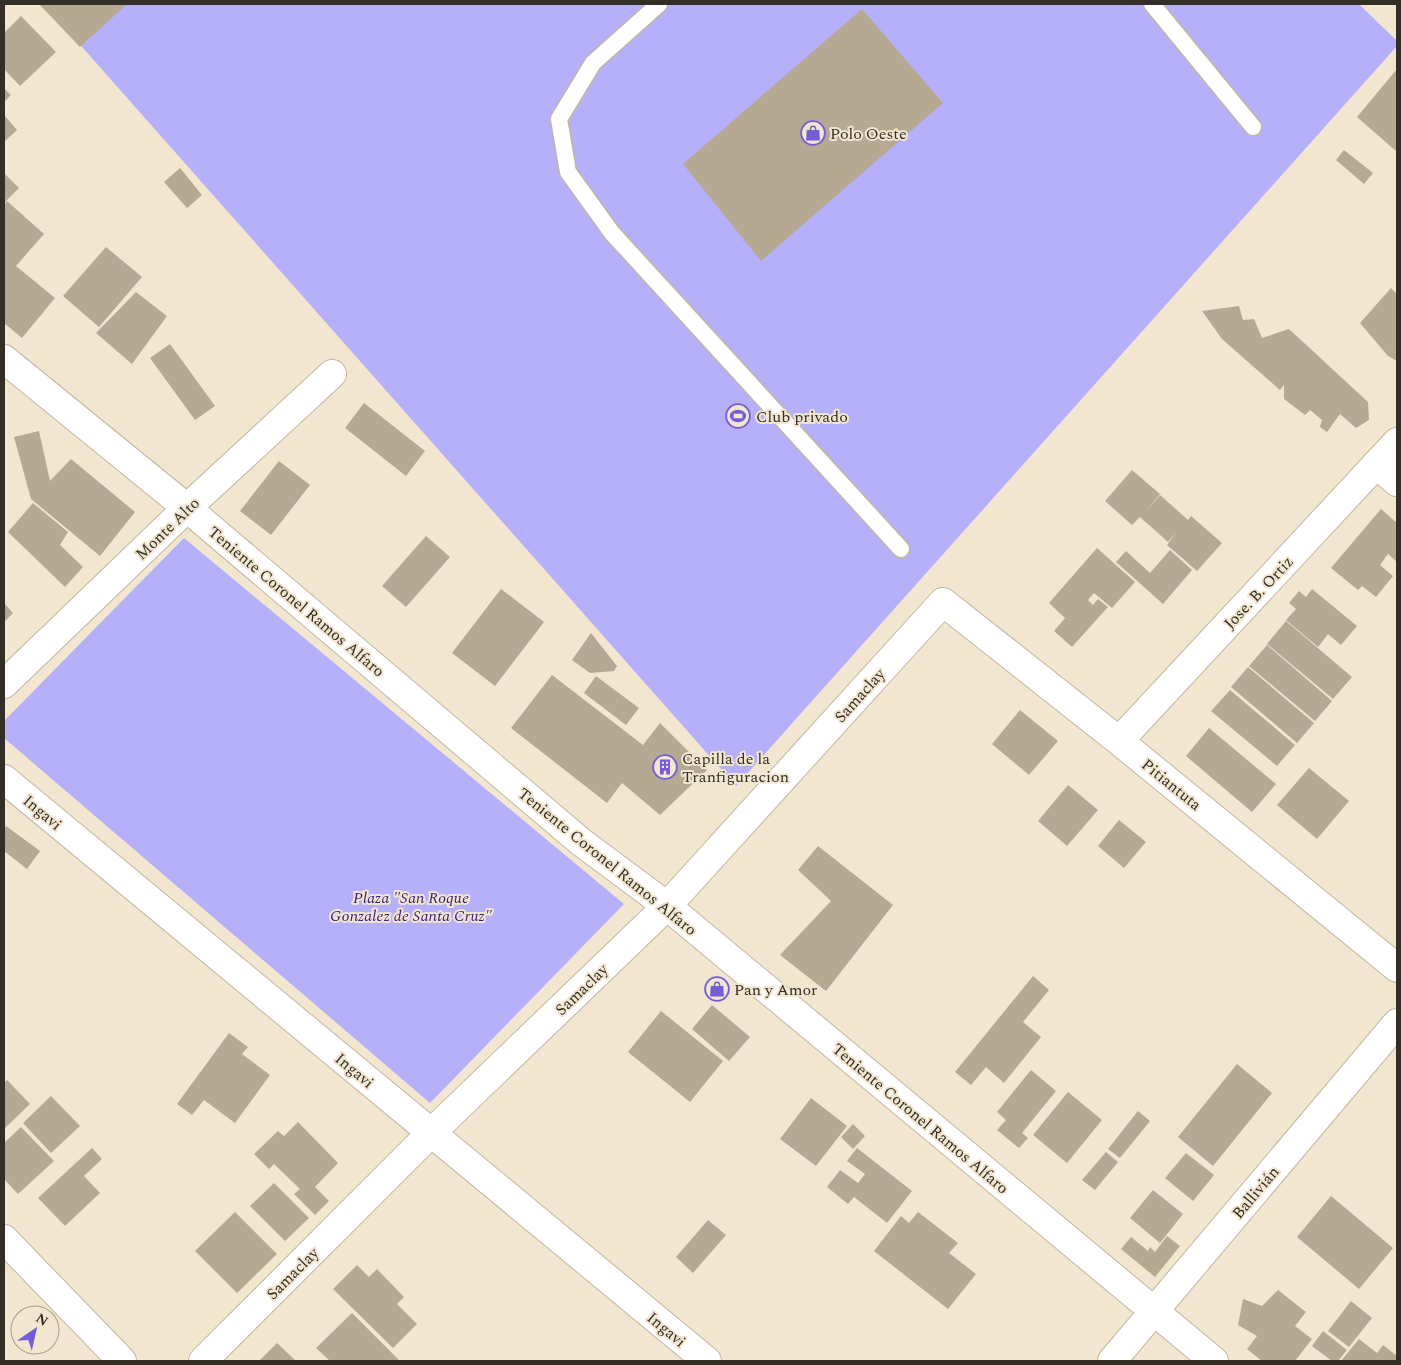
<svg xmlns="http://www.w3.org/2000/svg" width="1401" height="1365" font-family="Spectral,serif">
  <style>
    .green { fill: #b6affa }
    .building { fill: #b5a994 }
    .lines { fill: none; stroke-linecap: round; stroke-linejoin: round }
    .lane-casing { stroke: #c3b7a2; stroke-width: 19 }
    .street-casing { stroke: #c3b7a2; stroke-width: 30 }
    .secondary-casing { stroke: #c3b7a2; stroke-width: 30 }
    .lane { stroke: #fff; stroke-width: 16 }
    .street { stroke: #fff; stroke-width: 28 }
    .secondary { stroke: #fff; stroke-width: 28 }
    .labels { text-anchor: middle; stroke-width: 4; stroke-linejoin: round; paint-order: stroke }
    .poi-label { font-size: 16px; fill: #332e26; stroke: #f2e6d0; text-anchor: start }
    .street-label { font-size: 16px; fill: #332e26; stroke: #f2e6d0 }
    .park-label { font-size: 16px; font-style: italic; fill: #3a217f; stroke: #f2e6d0 }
  </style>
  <rect width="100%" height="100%" fill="#f2e6d0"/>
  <path class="green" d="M44,4H1359L1397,41V46L736,786Z
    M184,538L624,904L430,1103L4,738V721Z"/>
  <path class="building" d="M39,4H127L80,47Z
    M862,9L943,103L761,261L683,164Z
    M21,16L56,52L20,86L4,69V33Z
    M1397,69V150L1396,151L1357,117Z
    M4,88L11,95L4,102Z
    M4,115L17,130L4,142Z
    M1344,150L1373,173L1364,184L1336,160Z
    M180,168L202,195L187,208L164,182Z
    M4,173L19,188L4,203Z
    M7,201L44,234L16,266L55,298L22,338L4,323V205Z
    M106,247L142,277L99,327L63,296Z
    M1391,288L1397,294V361L1388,356L1360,323Z
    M136,292L167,316L132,364L96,333Z
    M1239,306L1243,320L1254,319L1262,338L1289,329L1368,402L1369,420L1356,428L1340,414L1327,432L1320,427L1322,420L1310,410L1305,415L1284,399V385L1280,390L1222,339L1202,311Z
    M170,344L215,406L195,420L150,358Z
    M364,403L425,451L406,476L345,428Z
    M39,431L50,481L71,459L135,512L100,556L31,499L14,437Z
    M279,461L310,485L271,535L240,511Z
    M1132,470L1160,494L1146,511L1160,495L1188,520L1191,516L1222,543L1197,571L1167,545L1176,533L1168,542L1140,517L1132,525L1105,501Z
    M33,503L68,532L60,545L83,567L65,587L8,532Z
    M1381,509L1397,523V562L1388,554L1380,565L1393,576L1376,597L1362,586L1358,590L1331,568Z
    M426,536L450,557L406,607L382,586Z
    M1097,548L1135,582L1112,608L1094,593L1088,600L1093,605L1098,599L1108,607L1072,647L1054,631L1065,618L1049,603Z
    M1170,550L1192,570L1163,604L1116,562L1126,551L1150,573Z
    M501,589L544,622L495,686L452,653Z
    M1312,589L1357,626L1341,645L1328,634L1318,647L1286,620L1296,609L1289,603L1299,591L1306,597Z
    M4,603L13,613L4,622Z
    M1286,621L1352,677L1333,699L1267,644Z
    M591,633L617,666L614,671L590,673L572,660Z
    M1267,645L1332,701L1315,721L1249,666Z
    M1248,667L1314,723L1297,743L1231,687Z
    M552,675L643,745L660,723L707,770L660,815L622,783L607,803L511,728Z
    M596,676L639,708L626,725L584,693Z
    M1230,690L1295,745L1277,766L1211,711Z
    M1020,710L1058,741L1029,775L992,744Z
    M1209,728L1276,784L1252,812L1186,756Z
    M1309,768L1349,801L1317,839L1277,805Z
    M1068,785L1098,810L1067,846L1038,821Z
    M1119,820L1146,842L1124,868L1098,846Z
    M6,826L40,851L27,869L4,851V829Z
    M818,846L893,905L826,991L780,955L831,901L798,870Z
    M1033,976L1049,990L1023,1022L1041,1037L1004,1083L986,1067L971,1085L955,1072Z
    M712,1005L750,1037L729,1061L692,1029Z
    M661,1011L723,1061L690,1102L628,1052Z
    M229,1033L248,1047L242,1054L270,1075L235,1123L204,1100L192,1115L177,1104Z
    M1237,1064L1272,1093L1213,1166L1178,1137Z
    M1031,1070L1056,1091L1022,1133L1028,1138L1019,1148L997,1130L1006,1120L997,1112Z
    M7,1080L30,1104L4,1129V1083Z
    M1068,1092L1102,1120L1067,1163L1033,1135Z
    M51,1096L80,1126L51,1153L23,1123Z
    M811,1098L847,1126L816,1166L780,1139Z
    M1138,1111L1150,1121L1120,1158L1108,1149Z
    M298,1122L338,1163L315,1187L329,1201L315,1215L294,1194L300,1189L274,1164L269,1169L254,1154L278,1131L284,1136Z
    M853,1124L865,1136L853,1149L841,1137Z
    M21,1127L54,1161L18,1194L4,1179V1143Z
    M92,1148L102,1159L84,1176L100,1193L65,1226L38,1198Z
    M857,1148L912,1191L887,1223L854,1197L848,1204L827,1187L840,1170L858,1183L865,1174L847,1161Z
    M1106,1152L1118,1162L1095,1190L1082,1180Z
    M1186,1153L1214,1175L1193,1201L1165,1178Z
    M274,1183L309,1218L285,1241L250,1206Z
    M1153,1190L1183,1214L1160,1243L1130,1218Z
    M1331,1196L1393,1248L1359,1289L1297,1237Z
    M235,1212L277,1254L237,1293L195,1251Z
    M918,1212L958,1243L949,1253L976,1274L948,1309L874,1251L901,1216L909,1223Z
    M708,1220L726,1235L693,1273L676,1257Z
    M1167,1236L1180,1246L1155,1277L1121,1249L1131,1237L1148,1251L1150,1247L1155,1252Z
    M357,1265L369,1277L377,1269L404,1297L397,1304L417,1324L393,1348L333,1289Z
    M1278,1290L1306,1312L1295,1326L1312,1339L1295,1361H1262L1247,1349L1257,1336L1238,1325L1243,1299L1262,1306Z
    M1351,1301L1372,1318L1349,1347L1328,1331Z
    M352,1313L400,1361H330L316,1348Z
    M1323,1331L1347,1350L1338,1361H1332L1312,1346Z
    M1359,1339L1377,1353L1383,1345L1397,1356V1360L1341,1361Z
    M277,1343L296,1361L260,1360Z"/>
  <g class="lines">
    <g class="lane-casing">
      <path id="lane" d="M659,4L593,63L559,119L568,172L612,233L901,549
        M1152,4L1253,127"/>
    </g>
    <g class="street-casing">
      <path id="street" d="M1376,464L1397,482
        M4,684L187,508L332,374
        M1119,741L1397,442
        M4,779L707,1361
        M4,1239L122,1361
        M203,1361L431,1133L667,906L943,602L1119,741L1397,968
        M1112,1361L1397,1023"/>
    </g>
    <g class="secondary-casing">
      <path id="secondary" d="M4,359L187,508L581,842L667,906L1214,1361"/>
    </g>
    <use href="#lane" class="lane"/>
    <use href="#street" class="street"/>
    <use href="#secondary" class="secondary"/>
  </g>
  <defs>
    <g id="shop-ring" transform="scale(1.25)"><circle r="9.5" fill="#f2e6d0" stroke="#765dd8" stroke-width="1.5"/><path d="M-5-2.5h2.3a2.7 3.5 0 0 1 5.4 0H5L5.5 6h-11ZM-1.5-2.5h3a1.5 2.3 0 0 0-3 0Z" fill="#765dd8"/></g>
    <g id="stadium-ring" transform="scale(1.25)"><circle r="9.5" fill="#f2e6d0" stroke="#765dd8" stroke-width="1.5"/><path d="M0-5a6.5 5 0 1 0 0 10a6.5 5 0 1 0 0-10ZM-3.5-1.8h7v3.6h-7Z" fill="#765dd8"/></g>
    <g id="building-ring" transform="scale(1.25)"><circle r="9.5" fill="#f2e6d0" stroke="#765dd8" stroke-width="1.5"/><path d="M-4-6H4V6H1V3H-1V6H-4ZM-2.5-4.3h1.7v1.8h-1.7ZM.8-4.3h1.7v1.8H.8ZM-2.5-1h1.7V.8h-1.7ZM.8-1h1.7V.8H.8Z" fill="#765dd8"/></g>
  </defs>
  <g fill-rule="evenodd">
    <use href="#shop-ring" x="813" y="133"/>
    <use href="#stadium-ring" x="738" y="416"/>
    <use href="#building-ring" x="665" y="767"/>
    <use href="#shop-ring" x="717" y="989"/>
  </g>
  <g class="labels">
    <g class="poi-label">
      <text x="830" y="139">Polo Oeste</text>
      <text x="756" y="422">Club privado</text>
      <text x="682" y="764">Capilla de la<tspan x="682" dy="18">Tranfiguracion</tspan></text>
      <text x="734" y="995">Pan y Amor</text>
    </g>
    <g class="street-label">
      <text transform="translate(167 528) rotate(-44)" y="6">Monte Alto</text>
      <text transform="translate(1258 592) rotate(-47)" y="6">Jose. B. Ortiz</text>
      <text transform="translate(297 601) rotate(40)" y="6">Teniente Coronel Ramos Alfaro</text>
      <text transform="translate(859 695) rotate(-48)" y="6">Samaclay</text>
      <text transform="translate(1172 784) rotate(39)" y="6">Pitiantuta</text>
      <text transform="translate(43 812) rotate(40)" y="6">Ingavi</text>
      <text transform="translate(608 861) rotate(39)" y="6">Teniente Coronel Ramos Alfaro</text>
      <text transform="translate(581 989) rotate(-44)" y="6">Samaclay</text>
      <text transform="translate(355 1070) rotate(40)" y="6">Ingavi</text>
      <text transform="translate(921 1118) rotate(40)" y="6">Teniente Coronel Ramos Alfaro</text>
      <text transform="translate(1255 1192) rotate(-50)" y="6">Ballivián</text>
      <text transform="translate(292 1273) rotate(-45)" y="6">Samaclay</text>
      <text transform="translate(667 1329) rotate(40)" y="6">Ingavi</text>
    </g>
    <g class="park-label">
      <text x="411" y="903">Plaza "San Roque<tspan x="411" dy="18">Gonzalez de Santa Cruz"</tspan></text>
    </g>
  </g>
  <rect width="1401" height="1365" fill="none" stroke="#332e26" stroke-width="10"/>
  <g transform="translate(35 1330) rotate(34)"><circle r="24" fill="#f2e6d0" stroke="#a69c8c"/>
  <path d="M0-4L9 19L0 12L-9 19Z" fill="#765dd8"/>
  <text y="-8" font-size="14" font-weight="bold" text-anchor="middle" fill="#332e26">N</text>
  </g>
</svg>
